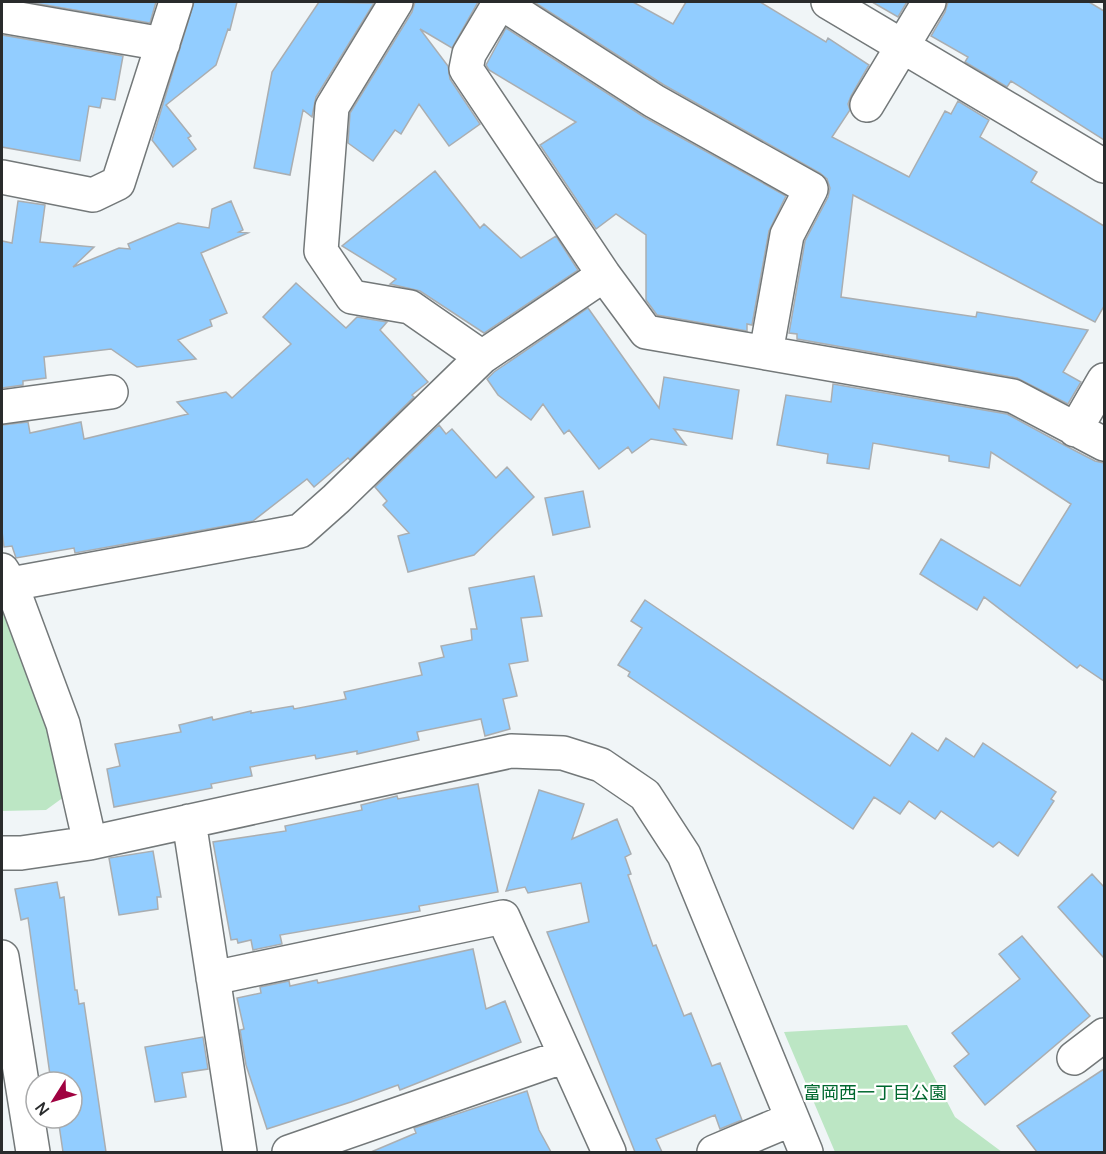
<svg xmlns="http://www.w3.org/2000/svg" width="1106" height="1154" font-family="Manrope,'Noto Sans JP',sans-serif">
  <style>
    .green { fill: #bce6c4 }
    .building { fill: #92cdff; stroke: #aaaeb1; stroke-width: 1.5 }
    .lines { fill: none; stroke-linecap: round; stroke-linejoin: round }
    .street-casing { stroke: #737879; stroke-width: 36 }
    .street { stroke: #fff; stroke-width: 33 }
    .labels { text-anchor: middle; stroke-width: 4.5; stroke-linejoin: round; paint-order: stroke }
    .park-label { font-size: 18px; fill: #00682f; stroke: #fff }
  </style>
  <rect width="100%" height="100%" fill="#f0f5f7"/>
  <path class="green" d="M2,608L63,752L68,794L46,810L2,811Z
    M907,1025L955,1117L1002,1152H835L784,1032Z"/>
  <path class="building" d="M28,2H156L150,23Z
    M194,2H237L230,30L228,29L216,65L166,105L191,136L188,138L196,149L173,167L152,140Z
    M319,2L374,3L316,97L312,117L303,110L290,175L254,168L272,72Z
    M415,2H478L452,48L420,29L448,66L450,79L480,124L449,146L419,104L401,134L395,130L373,161L348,143L350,113L412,12Z
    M534,2H633L673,24L686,2H760L826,42L828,38L869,65L851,96L848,104L850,110L832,137L909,177L945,111L951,114L958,101L989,120L980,137L1037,172L1031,182L1104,226V306L1095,322L853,195L841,297L976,317L977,312L1088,330L1063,372L1081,382L1068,404L1017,378L797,339V334L789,333L805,241L828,197L830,188L827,179L820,173L664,85Z
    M872,2H907L898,17Z
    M948,2H1089L1104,11V140L1011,81L1007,87L965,62L968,57L931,36L945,12Z
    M506,28L644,117L786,196L769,231L752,325L747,324V331L657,315L646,300V235L616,214L596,229L540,145L576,122L489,70L486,65Z
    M2,35L123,56L115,100L102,98L100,108L89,106L80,161L2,147Z
    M435,171L480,228L484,224L521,258L556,236L578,270L484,333L420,291L390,284L396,279L342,246Z
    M18,201L45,205L40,242L94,247L73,267L119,248L130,249L128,244L178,223L209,228L212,209L231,201L243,230L239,232L248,233L201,253L227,313L210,320L212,326L178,340L196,359L137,367L111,349L44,357L46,378L23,381V385L2,388V241L12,243Z
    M296,283L346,328L357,317L387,322L380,330L428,382L412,395L414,397L350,460L348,458L314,487L307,479L253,521L75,553L74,548L16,558L12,546L4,547L2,531V425L28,422L30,433L81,422L84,439L188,414L177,402L226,392L232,398L291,344L263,317Z
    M588,308L659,408L664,377L739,390L732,439L674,429L686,445L651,439L632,453L628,447L599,469L569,430L564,434L543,404L531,420L498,395L487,379L494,372Z
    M833,384L1007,414L1066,446L1095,461L1104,463V681L1080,665L1077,668L984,597L977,610L920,574L941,539L1020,586L1071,504L991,452L989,468L949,461V456L873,443L869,469L827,463L828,454L777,445L786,395L831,402Z
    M439,425L446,434L452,429L496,478L507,467L534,497L474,555L408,572L398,536L409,533L383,505L387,501L375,487Z
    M583,491L590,527L553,535L545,498Z
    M534,576L542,616L521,618L528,661L509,664L517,696L503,699L510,729L485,736L481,719L417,732L419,740L357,754V751L316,759L315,755L250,767L252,776L211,784L212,788L114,807L107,769L120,766L115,744L181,732L179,725L212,717L213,720L251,711V713L293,706L294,709L346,699L344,692L422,675L419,663L444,657L441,646L472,640L471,629H477L469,588Z
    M645,600L890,766L912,733L938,751L946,738L974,757L983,743L1056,792L1051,799L1054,801L1018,856L999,842L993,847L941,811L935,819L909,801L900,814L874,797L853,829L628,676L630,672L618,665L642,628L631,621Z
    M478,784L498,892L419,906L420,911L280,935L282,944L253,950L251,940L238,943L237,939L231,940L213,842L286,831L285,826L362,810L361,805L397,796L398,799Z
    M539,790L584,804L572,839L617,819L631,854L625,857L631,874L628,875L653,946L656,945L684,1016L691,1013L712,1066L720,1063L742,1120L720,1129L715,1115L656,1139L662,1152H635L547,932L589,922L581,883L528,893L525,887L506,891Z
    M153,851L161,897H157L158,909L119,915L109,858Z
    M1092,874L1104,887V958L1058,907Z
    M57,882L60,898L64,897L75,990H77L79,1004L84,1003L106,1152H63L58,1118H72V1082H51L28,918L21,920L15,889Z
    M1022,936L1090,1016L985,1105L954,1066L969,1054L952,1033L1020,979L999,954Z
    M473,949L486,1009L505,1001L521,1042L400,1090L398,1085L351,1102L267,1129L246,1065L240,1030L244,1029L237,998L261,993L260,987L289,981L290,986L317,980L318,983Z
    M203,1037L208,1069L182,1073L186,1097L155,1102L145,1047Z
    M1104,1069V1152H1037L1017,1126Z
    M527,1091L539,1130L551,1152H371L416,1133L414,1128Z"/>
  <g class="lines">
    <g class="street-casing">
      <path id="street" d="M396,2L332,107L321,251L352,297L410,307L482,357
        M500,2L469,54L466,69L604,275L646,332L1013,396L1104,444
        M500,2L654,101L811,189L787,235L766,353
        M828,2L1104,166
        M2,16L163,44
        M867,105L929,2
        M2,177L93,195L118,183L176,2
        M2,407L111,392
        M1075,430L1104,380
        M2,570L11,584L63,724L90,843
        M11,584L300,531L336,499L482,357L604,275
        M189,821L240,1152
        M2,853H21L90,843L511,751L563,753L601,765L645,795L684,855L806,1152
        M2,957L33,1152
        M213,978L503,917L609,1152
        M1074,1058L1104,1035
        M289,1152L565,1056
        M714,1152L792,1119"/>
    </g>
    <use href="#street" class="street"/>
  </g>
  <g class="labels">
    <g class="park-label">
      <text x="875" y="1099">富岡西一丁目公園</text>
    </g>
  </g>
  <rect width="1106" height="1154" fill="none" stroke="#292b2c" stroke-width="6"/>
  <g transform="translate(54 1100) rotate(233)"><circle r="28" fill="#ffffff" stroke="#a9aaab" stroke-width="1.5"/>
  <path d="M0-4.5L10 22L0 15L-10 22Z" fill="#a00241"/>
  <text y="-9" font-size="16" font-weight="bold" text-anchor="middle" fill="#292b2c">N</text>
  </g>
</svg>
